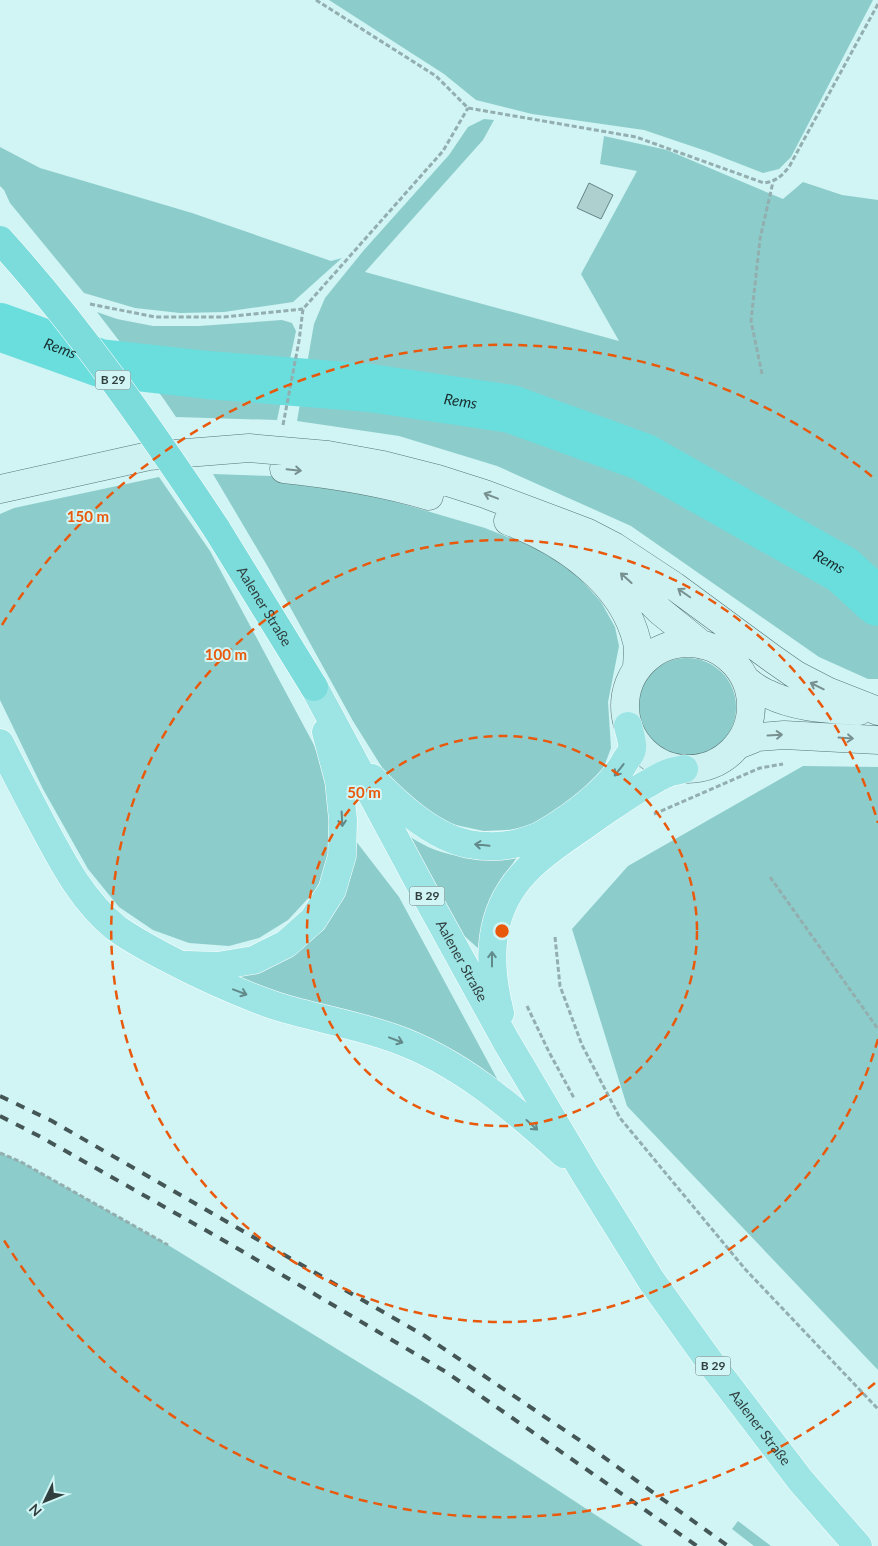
<svg xmlns="http://www.w3.org/2000/svg" width="878" height="1546" font-family="Lato,sans-serif">
  <style>
    .green { fill: #8ccdcc }
    .lines { fill: none; stroke-linecap: round; stroke-linejoin: round }
    .river { stroke: #6adddd; stroke-width: 48 }
    .building { fill: #aed1d0; stroke: #648484 }
    .secondary-casing { stroke: #567575; stroke-width: 29 }
    .primary-casing { stroke: #fff; stroke-width: 29 }
    .trunk-casing { stroke: #fff; stroke-width: 29 }
    .path { stroke: #93aeae; stroke-width: 3; stroke-dasharray: 5 2.5; stroke-linecap: butt }
    .secondary { stroke: #cef2f2; stroke-width: 28 }
    .primary { stroke: #9de5e5; stroke-width: 28 }
    .trunk { stroke: #7cdcdc; stroke-width: 28 }
    .rail { stroke: #455656; stroke-width: 4; stroke-dasharray: 9 9; stroke-linecap: butt }
    .trunk-bridge-casing { stroke: #fff; stroke-width: 29; stroke-linecap: butt }
    .trunk-bridge { stroke: #7cdcdc; stroke-width: 28 }
    .oneway { stroke: #789090 }
    .oneway2 { stroke: #628a8a }
    .ring { fill: none; stroke: #e8590c; stroke-width: 2.5; stroke-dasharray: 9 6 }
    .labels { text-anchor: middle; stroke-width: 4; stroke-linejoin: round; paint-order: stroke }
    .shield { fill: #d1f4f4; stroke: #617575; stroke-width: 1 }
    .shield-label { font-size: 12px; font-weight: bold; fill: #313f3f }
    .street-label { font-size: 14px; fill: #313f3f; stroke: #d1f4f4 }
    .water-label { font-size: 15px; font-style: italic; fill: #192e2e; stroke: #d1f4f4 }
    .centre { fill: #e8590c; stroke: #d1f4f4; stroke-width: 2.5 }
    .ring-label { font-size: 15px; text-anchor: middle; font-weight: bold; fill: #e8590c; stroke: #d1f4f4; stroke-width: 4; stroke-linejoin: round; paint-order: stroke }
  </style>
  <rect width="100%" height="100%" fill="#d1f4f4"/>
  <path class="green" d="M329,0H873L791,157L779,169L763,173L709,152L644,130L532,114L476,100L444,74Z
    M484,119L494,120L483,140L365,272L619,341L581,274L637,171L600,164L604,136L667,150L783,199L803,182L842,195L878,200V679H868L819,657L631,526L497,466L399,436L297,421L314,324L325,298L364,250L449,155L468,127Z
    M0,147L40,168L192,213L331,261L342,258L293,302L224,312L180,313L135,308L84,293L10,203L4,190L0,186Z
    M97,312L117,319L153,326H199L282,320L292,323L296,331L277,420L176,417L163,398Z
    M213,474L271,476L341,486L485,528L543,551L577,575L601,602L615,627L619,646L608,702L611,748L599,780L566,812L523,829L484,831L451,824L420,808L388,777L353,721L268,567Z
    M159,477L210,551L314,745L328,783L330,861L315,891L288,920L259,938L229,946L189,943L153,930L119,907L88,869L43,789L0,700V514L14,508Z
    M638 707a49 49 0 1 1 98 0a49 49 0 1 1-98 0Z
    M803,766L878,767V1370L627,1106L572,929L628,866Z
    M404,833C412,838 420,843 428,847C457,859 487,861 517,857L497,887L479,949L453,926Z
    M352,836L399,897L502,1088L291,998L224,974L290,948Z
    M0,1153L21,1162L168,1245L420,1400L643,1546H0Z
    M738,1521L771,1546H754L732,1529Z"/>
  <g class="lines">
    <path class="river" id="s1" d="M0,327L100,363L208,375L370,388L511,409L643,457L843,570L878,602"/>
  </g>
  <path class="building" d="M589,183L613,195L601,219L577,208Z"/>
  <g class="lines">
    <g class="secondary-casing">
      <path id="secondary" d="M284,469C332,474 382,482 429,496
        M0,489L149,456L249,448L328,455L383,465L438,479L485,494L586,532L615,547L674,586L773,659L796,675L827,691L878,711
        M508,521C562,541 623,582 637,642C639,650 637,660 637,669
        M596,553L641,592L660,611L702,645
        M625 706a63 63 0 1 1 126 0a63 63 0 1 1-126 0Z
        M746,680C752,685 759,690 766,693C795,708 827,709 859,711
        M738,745L758,737L784,735L878,740"/>
    </g>
    <g class="primary-casing">
      <g id="primary">
        <path id="s2" d="M314,687L431,905L506,1041L585,1174L651,1280L707,1358L801,1481L858,1546"/>
        <path d="M0,743C13,769 27,795 40,820C61,859 81,900 116,928C131,939 148,948 165,957C201,976 238,993 276,1006C314,1018 354,1024 393,1038C459,1061 513,1108 564,1154"/>
        <path d="M372,778C397,804 431,836 468,844C484,847 503,847 518,843C526,841 536,838 543,834C572,817 611,789 627,758C629,756 632,751 632,748C633,742 629,732 628,726"/>
        <path d="M187,965L218,966L254,960L286,944L313,920L332,890L342,856L343,820L339,781L326,732"/>
        <path d="M500,1013C487,962 487,911 526,871C546,850 572,835 595,818C613,806 630,793 649,783C655,780 660,776 666,774C671,771 678,771 684,769"/>
      </g>
    </g>
    <g class="trunk-casing">
      <g id="trunk">
        <path id="s3" d="M216,528L314,687"/>
      </g>
    </g>
    <path class="path" d="M316,0L436,76L468,108L636,137L764,183C776,181 781,177 789,167L878,4
      M90,304L155,317H224L303,309
      M762,374L751,321L760,239L773,182
      M283,425L299,341L303,309L443,151L468,108
      M654,814L760,768L783,764
      M770,877L878,1029
      M555,937L560,986L582,1045L620,1118L745,1269L878,1409
      M527,1006L549,1052L574,1098
      M0,1153L21,1162L168,1245"/>
    <use href="#secondary" class="secondary"/>
    <use href="#primary" class="primary"/>
    <use href="#trunk" class="trunk"/>
    <path class="rail" d="M0,1096L52,1121L425,1336L591,1448L728,1546
      M0,1116L39,1136L230,1244L446,1372L697,1546"/>
    <g class="trunk-bridge-casing">
      <path id="trunk-bridge" d="M0,240C80,328 150,429 216,528"/>
    </g>
    <use href="#trunk-bridge" class="trunk-bridge"/>
  </g>
  <defs><path id="oneway-shaft" d="M-6 0H5M1.5-3L5.5 0L1.5 3" fill="none" stroke-width="1.6" stroke-linecap="round" stroke-linejoin="round" transform="scale(1.25)"/></defs>
  <g class="oneway">
    <use href="#oneway-shaft" transform="translate(294 470) rotate(6)"/>
    <use href="#oneway-shaft" transform="translate(491 496) rotate(-159)"/>
    <use href="#oneway-shaft" transform="translate(626 578) rotate(-138)"/>
    <use href="#oneway-shaft" transform="translate(684 593) rotate(-145)"/>
    <use href="#oneway-shaft" transform="translate(817 686) rotate(-154)"/>
    <use href="#oneway-shaft" transform="translate(775 735) rotate(-3)"/>
    <use href="#oneway-shaft" transform="translate(846 738) rotate(4)"/>
  </g>
  <g class="oneway2">
    <use href="#oneway-shaft" transform="translate(619 770) rotate(128)"/>
    <use href="#oneway-shaft" transform="translate(342 819) rotate(87)"/>
    <use href="#oneway-shaft" transform="translate(482 845) rotate(-174)"/>
    <use href="#oneway-shaft" transform="translate(492 959) rotate(-90)"/>
    <use href="#oneway-shaft" transform="translate(240 992) rotate(21)"/>
    <use href="#oneway-shaft" transform="translate(396 1040) rotate(21)"/>
    <use href="#oneway-shaft" transform="translate(532 1125) rotate(42)"/>
  </g>
  <g class="ring">
    <circle cx="502" cy="931" r="195"/>
    <path d="M878 1039A391 391 0 1 1 878 823"/>
    <path d="M875 1383A586 586 0 0 1 2 1237M2 625A586 586 0 0 1 875 479"/>
  </g>
  <g class="labels">
    <g class="shield">
      <rect x="95.5" y="370.5" width="35" height="19" rx="4"/>
      <rect x="409.5" y="886.5" width="35" height="19" rx="4"/>
      <rect x="695.5" y="1356.5" width="35" height="19" rx="4"/>
    </g>
    <g class="shield-label">
      <text x="113" y="384">B 29</text>
      <text x="427" y="900">B 29</text>
      <text x="713" y="1370">B 29</text>
    </g>
    <g class="street-label">
      <text dy="5" stroke="none"><textPath href="#s3" startOffset="92">Aalener Straße</textPath></text>
      <text dy="5" stroke="none"><textPath href="#s2" startOffset="311">Aalener Straße</textPath></text>
      <text dy="5" stroke="none"><textPath href="#s2" startOffset="866">Aalener Straße</textPath></text>
    </g>
    <g class="water-label">
      <text dy="5" stroke="none"><textPath href="#s1" startOffset="64">Rems</textPath></text>
      <text dy="5" stroke="none"><textPath href="#s1" startOffset="469">Rems</textPath></text>
      <text dy="5" stroke="none"><textPath href="#s1" startOffset="874">Rems</textPath></text>
    </g>
  </g>
  <circle cx="502" cy="931" r="8" class="centre"/>
  <g class="ring-label">
    <text x="88" y="522">150 m</text>
    <text x="226" y="660">100 m</text>
    <text x="364" y="798">50 m</text>
  </g>
  <g transform="translate(45 1501) rotate(227)" stroke="#d1f4f4" stroke-width="4" paint-order="stroke">
  <path d="M0-4L9 19L0 12L-9 19Z" fill="#313f3f"/>
  <text y="-8" font-size="14" font-weight="bold" text-anchor="middle" fill="#313f3f">N</text>
  </g>
</svg>
